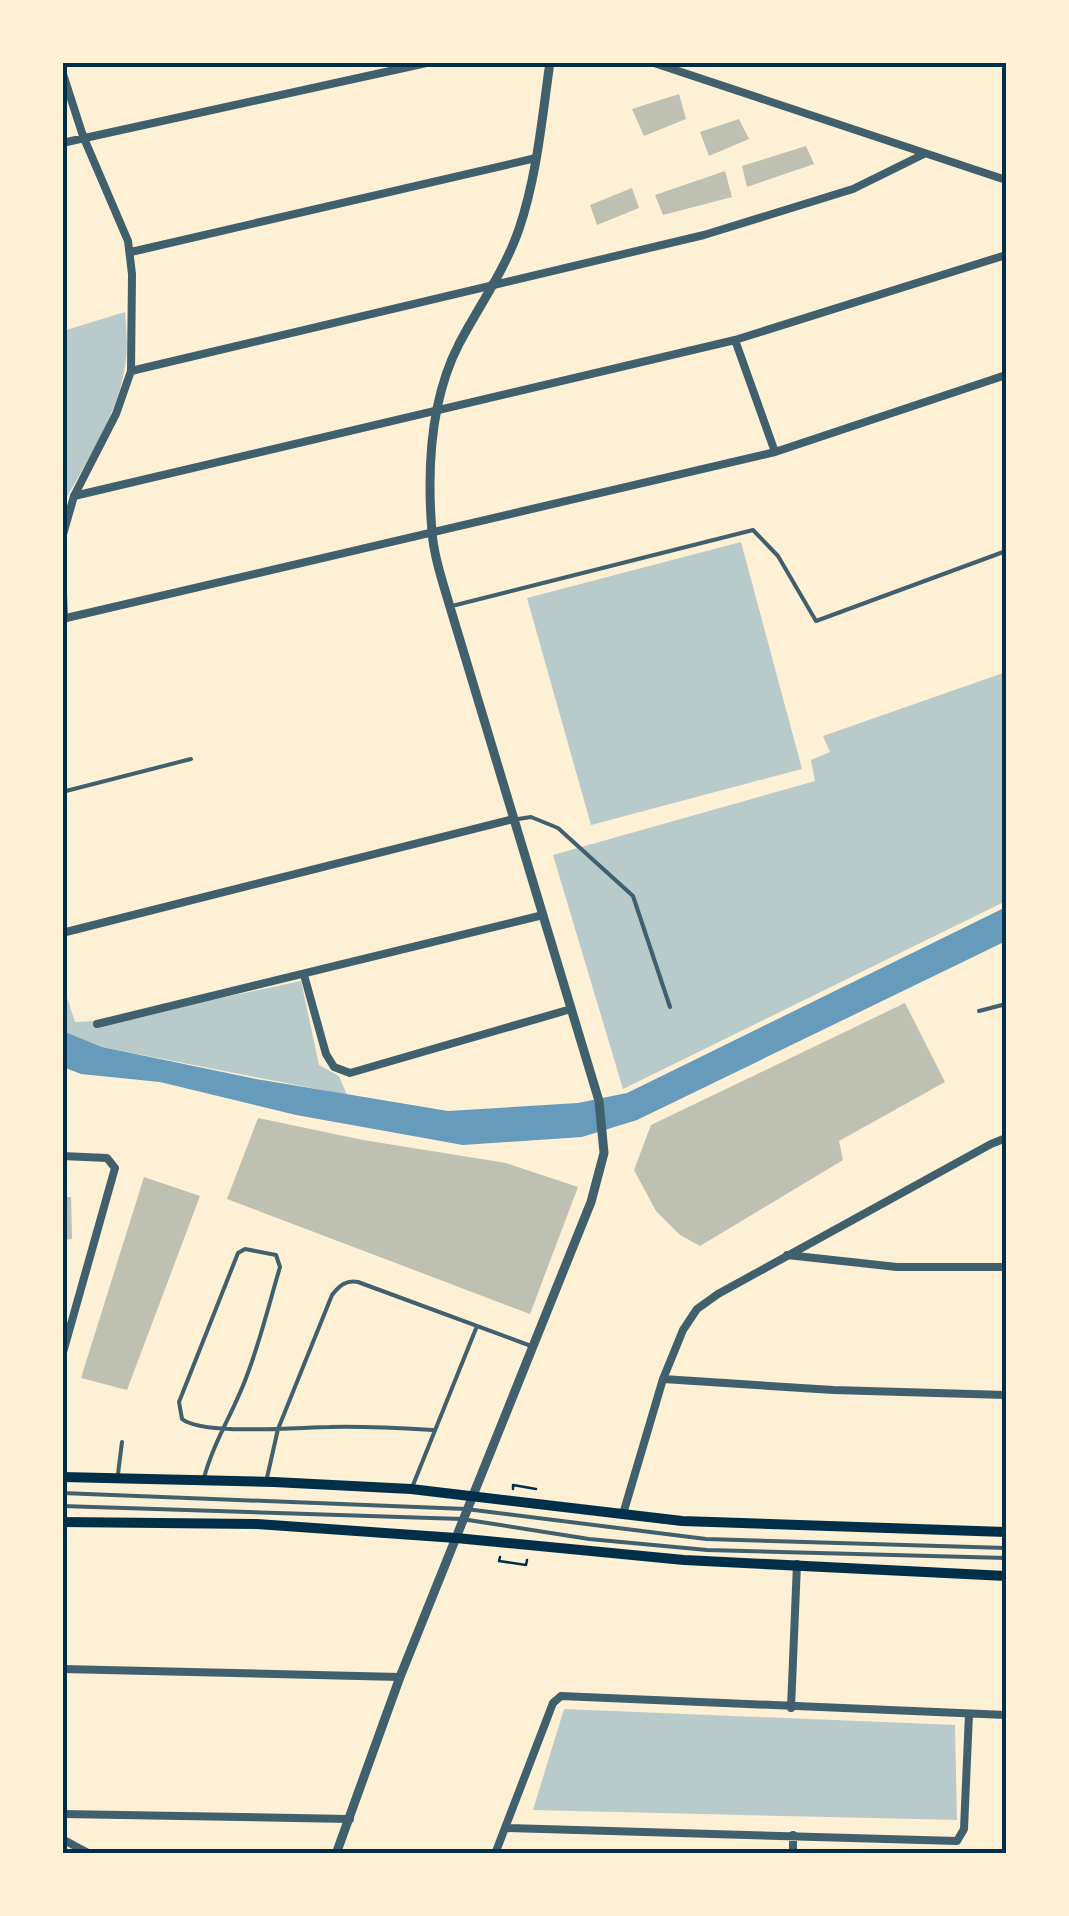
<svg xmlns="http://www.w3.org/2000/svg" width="1069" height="1916" font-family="Poppins,sans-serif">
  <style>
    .green { fill: #b9caca }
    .water { fill: #669bbc }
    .building { fill: #bec0b2 }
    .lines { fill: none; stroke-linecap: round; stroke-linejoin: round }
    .path { stroke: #003049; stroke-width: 2.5 }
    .service { stroke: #3f606c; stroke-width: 4 }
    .minor { stroke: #3f606c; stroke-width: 8 }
    .tertiary { stroke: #3f606c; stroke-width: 9 }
    .secondary { stroke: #003049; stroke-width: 10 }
    .neatline { fill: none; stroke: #003049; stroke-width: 4 }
  </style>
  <rect width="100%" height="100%" fill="#fdf0d5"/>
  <path class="green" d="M125,312C126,327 128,344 126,359C120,412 88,459 63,504V331Z
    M741,542L802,769L591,825L527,598Z
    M1006,672V901L623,1089L553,855L815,781L811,760L830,752L823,736Z
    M301,981L319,1065L339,1076L347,1095L102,1047L63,1031L62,983L75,1022L94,1021L97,1024Z
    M564,1709L955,1725L957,1820L533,1810Z"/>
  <path class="water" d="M1006,907V941L637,1120L582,1137L463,1145L296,1115L160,1082L81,1074L63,1067V1031L102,1047L256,1079L448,1111L578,1103L627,1093Z"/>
  <path class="building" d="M679,94L686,119L644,136L632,109Z
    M739,119L749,139L709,156L700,132Z
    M806,146L814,164L747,187L742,166Z
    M725,171L732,197L663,215L655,195Z
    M632,188L639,208L597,225L590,205Z
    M905,1003L945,1082L839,1141L843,1160L700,1246L680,1235L656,1211L634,1170L651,1125Z
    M258,1118L363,1140L506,1163L578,1187L530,1314L227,1199Z
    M144,1177L200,1196L127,1390L81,1378Z
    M62,1197H71L72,1239L62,1240Z"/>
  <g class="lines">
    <path class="path" d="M513,1489V1485L536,1489
      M500,1557L499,1561L526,1565L527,1560"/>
    <path class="service" d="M452,606L753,530L778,556L816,621L1006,551
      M62,792L191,759
      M518,819L531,817L558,828L633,896L670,1007
      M979,1011L1006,1004
      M118,1474L122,1442
      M204,1478C213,1443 233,1413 246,1378C260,1342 269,1304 280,1267L276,1255L245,1249L238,1253L179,1402L182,1419C203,1436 300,1427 330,1427C365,1426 399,1428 433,1430
      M266,1482L278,1429L332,1295C340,1285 346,1280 358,1282L531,1346
      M413,1485L477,1326
      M62,1493L466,1509L706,1539L1006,1548
      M62,1506L462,1519L589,1539L707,1550L1006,1558"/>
    <path class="minor" d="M651,62L1006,180
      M62,71L83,136L128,241L132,274L131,371L116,414L74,496L62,538
      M62,143L431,62
      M131,252L536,158
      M735,340L775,452
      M131,371L704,235L853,189L924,154
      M74,496L735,340L1006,255
      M62,567L64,619
      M62,619L775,452L1006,375
      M62,933L513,819
      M304,975L326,1054L334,1067L350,1073L571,1009
      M97,1024L543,915
      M62,1156L107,1158L115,1168L62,1356
      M787,1255L897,1267H1006
      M663,1379L833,1390L1006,1395
      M623,1514L663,1379L683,1330L697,1309L718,1294L991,1144L1006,1138
      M62,1669L400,1677
      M791,1708L797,1564
      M62,1814L350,1819
      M505,1828L957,1841L964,1829L969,1714
      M62,1839L90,1854
      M495,1854L553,1703L561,1696L1006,1715
      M793,1854V1835"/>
    <path class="tertiary" d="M336,1854L400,1677L591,1202L604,1153L599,1101L450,607C443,583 434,557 432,532C427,471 430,400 459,344C479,306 505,270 519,229C537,176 542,118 550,62"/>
    <path class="secondary" d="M62,1477L274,1482L411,1489L682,1521L1006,1532
      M62,1522L257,1524L456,1538L684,1560L1006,1576"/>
  </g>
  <rect width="1069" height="1916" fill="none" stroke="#fdf0d5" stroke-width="130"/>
  <rect x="65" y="65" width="939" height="1786" class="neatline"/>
</svg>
